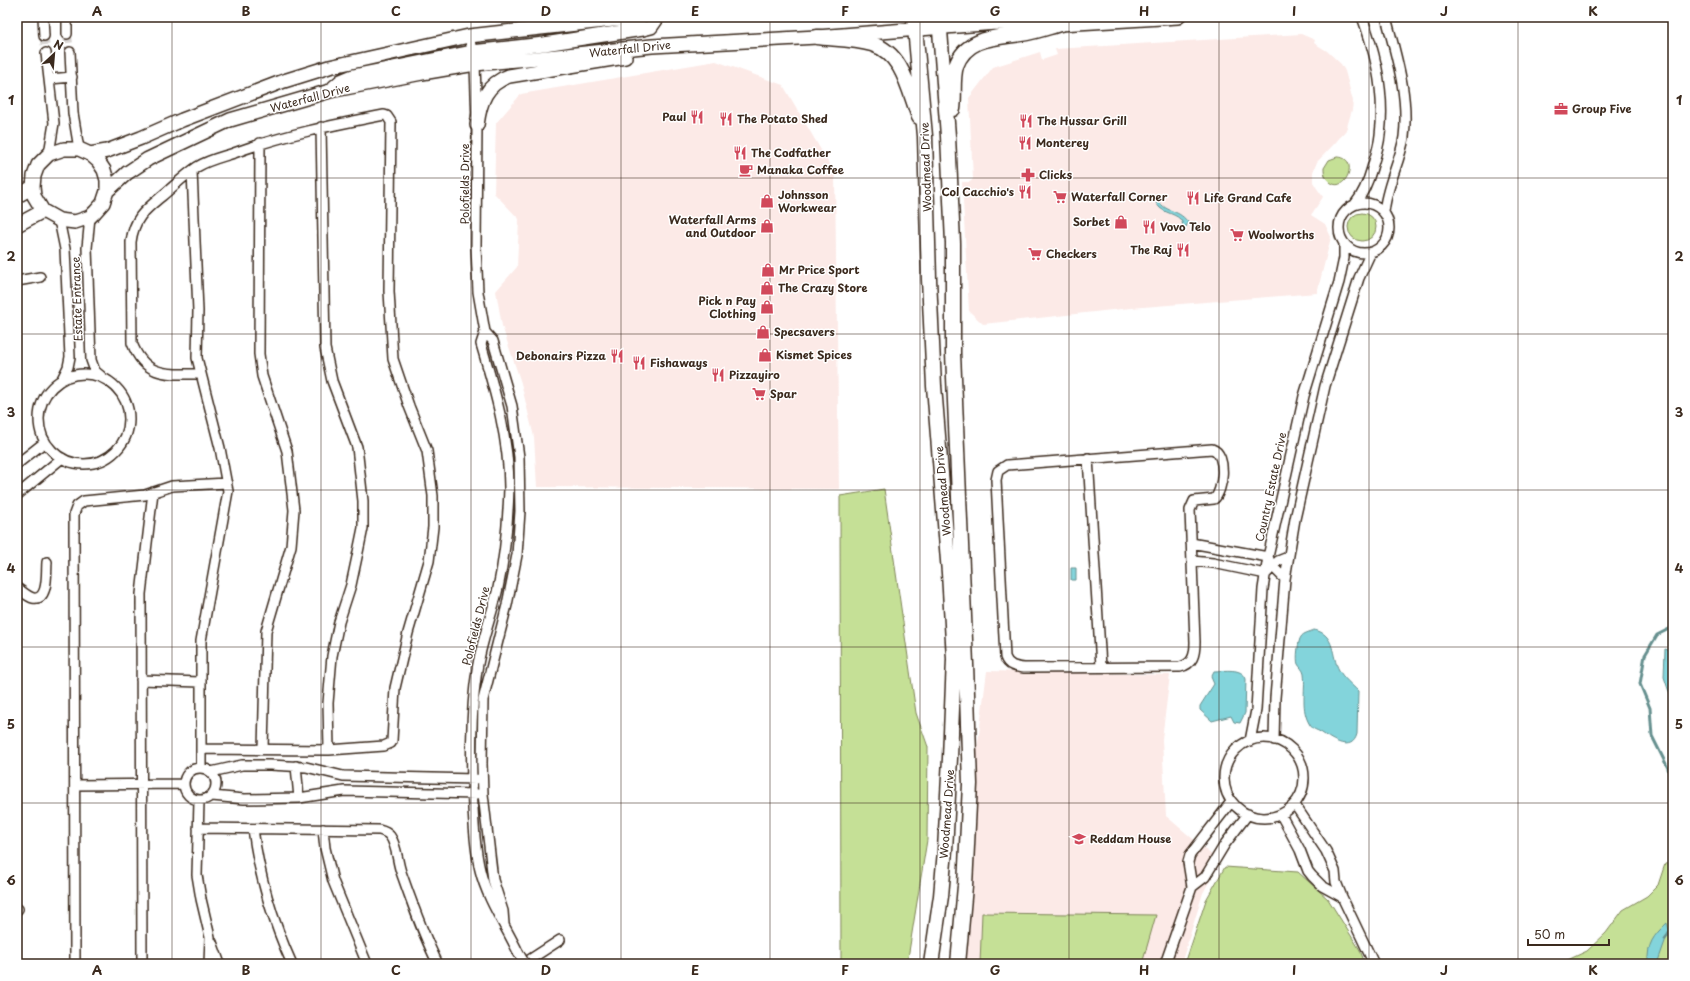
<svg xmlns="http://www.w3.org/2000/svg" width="1690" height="981" font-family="'Playpen Sans',sans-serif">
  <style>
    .built { fill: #fceae7 }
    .green { fill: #c5e096; stroke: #80855a }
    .water { fill: #83d4db; stroke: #66908f }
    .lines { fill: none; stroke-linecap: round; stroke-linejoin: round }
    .stream { stroke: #66908f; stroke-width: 3 }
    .street-tunnel { stroke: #d8d4d2; stroke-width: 9; stroke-dasharray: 9 4.5; stroke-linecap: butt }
    .street-casing { stroke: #3b2a1e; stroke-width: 12 }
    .secondary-casing { stroke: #3b2a1e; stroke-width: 16 }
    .primary-casing { stroke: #3b2a1e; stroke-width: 17 }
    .street { stroke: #fff; stroke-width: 9 }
    .secondary { stroke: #fff; stroke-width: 13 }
    .primary { stroke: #fff; stroke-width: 14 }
    .street-bridge-casing { stroke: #3b2a1e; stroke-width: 12; stroke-linecap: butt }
    .street-bridge { stroke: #fff; stroke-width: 9 }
    .grid { fill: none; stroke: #3b2a1e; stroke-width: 1; stroke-opacity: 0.55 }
    .labels { text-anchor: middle; stroke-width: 3; stroke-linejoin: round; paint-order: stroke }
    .street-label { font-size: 11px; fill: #3b2a1e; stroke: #fff }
    .poi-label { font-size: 11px; font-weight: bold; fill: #3b2a1e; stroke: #fff; text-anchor: start }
    .neatline { fill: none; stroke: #3b2a1e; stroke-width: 1.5 }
    .grid-label { font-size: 13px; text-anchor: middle; font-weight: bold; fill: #3b2a1e }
  </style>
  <rect width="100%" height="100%" fill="#fff"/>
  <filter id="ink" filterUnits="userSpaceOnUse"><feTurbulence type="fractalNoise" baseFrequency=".025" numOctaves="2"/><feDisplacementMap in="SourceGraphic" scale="8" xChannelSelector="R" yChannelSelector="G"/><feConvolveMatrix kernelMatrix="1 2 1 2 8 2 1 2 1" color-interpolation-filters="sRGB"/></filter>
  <g filter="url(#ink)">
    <path class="built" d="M1301,34L1315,40L1314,43L1327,51L1341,64L1345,71L1353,101L1352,110L1346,130L1336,142L1317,162L1313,172V182L1316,187L1323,197L1311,215L1325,224L1331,237L1317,293L1131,308L983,324L969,311L962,182H970L973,179L969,98L993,67L1040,52L1042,60L1057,55L1055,49Z
      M716,61L783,85L835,174L839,489L537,487L534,437L521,383L502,326L496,291L517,267L519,219L494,193L496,123L521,94Z
      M987,671L1170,675L1162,739L1166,816L1220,862L1203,893L1181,964H950Z"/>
    <path class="green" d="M1337,157C1361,157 1345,195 1330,182C1325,178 1324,174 1324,168L1329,160Z
      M1348 227a14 14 0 1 1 28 0a14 14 0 1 1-28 0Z
      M884,489L916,713L928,747L927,840L907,964H841L840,496Z
      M1673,862V964H1559L1587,951L1606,933L1623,910L1647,896L1658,885L1665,864Z
      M1225,867L1298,872L1328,899L1360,950L1365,964H1185L1206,900Z
      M982,913L1156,915L1142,964H980Z"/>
    <path class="water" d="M1153,197H1156C1166,215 1176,207 1188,222L1186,227L1183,226C1182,214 1168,215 1160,208C1157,205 1155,201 1153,197Z
      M1071,568H1076V580H1071Z
      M1314,630C1336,634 1331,656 1339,670C1343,678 1352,685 1358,691L1357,734C1352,753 1332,740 1322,733C1318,730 1313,730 1310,725C1300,709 1306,691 1304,674C1303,669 1300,668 1298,664C1296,660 1298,640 1301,637C1303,633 1310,632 1314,630Z
      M1665,649L1673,651V704L1664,677Z
      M1214,671C1224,671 1242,667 1246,679L1245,713L1240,723L1234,722L1231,716L1212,721L1200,710V706L1214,684L1211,677Z
      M1667,923L1669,930L1657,964H1648C1647,944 1653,936 1667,923Z"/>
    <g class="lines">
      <path class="stream" d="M1673,627L1657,635L1645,655L1640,684L1650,708L1652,736L1668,768L1673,793
        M1665,939L1673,929"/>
      <path class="street-tunnel" d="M67,34L70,52
        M44,36L46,53"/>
      <g class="street-casing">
        <path id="street" d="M43,17L44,36
          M67,17V34
          M469,36L475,64L477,125L476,247L478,292L485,332L481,344C495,391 509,439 509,488C508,521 505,556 498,588C492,615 481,642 477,670C470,715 471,762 473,808C474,828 475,850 480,870C487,899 505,925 518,952
          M70,52L73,113L79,149
          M46,53L54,123L49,154
          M50,79L72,77
          M321,127L325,348L332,381L357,447L363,501V528L357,557L351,585L339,622L332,656L328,703L329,750
          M260,143L259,354L262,376L287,451L294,510L291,546L266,631L263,749
          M192,171L198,311L197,358L220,448L228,491L201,641V768
          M1339 228a25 25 0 1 1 50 0a25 25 0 1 1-50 0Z
          M1355,204C1364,193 1368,182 1372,168C1375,158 1379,146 1380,135C1385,96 1376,54 1362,17
          M1384,213C1386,186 1400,163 1404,137C1409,95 1396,56 1386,17
          M90,217L87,248L91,360L95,371L101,376
          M59,220L65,249L70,357L68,367L62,379
          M17,281L40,277
          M485,332L493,341L512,406L519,457L520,511L517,555L507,605L483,700L482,764L483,794L493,880L503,911L504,924
          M39 419a45 45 0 1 1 90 0a45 45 0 1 1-90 0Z
          M201,374C169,374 145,378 132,343L131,242C134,218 145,210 162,196C174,186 185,175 197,167C208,160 222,157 234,153C283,135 333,125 384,115L387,116L391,122L389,291L393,359L409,406L427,451L433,496V527L429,561L408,633L395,688L392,741L391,743L384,746L329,750L201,749
          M1212,449C1228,454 1223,492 1214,499L1194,501L1190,510L1195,642C1195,655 1193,664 1180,667L1024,668C1016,667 1008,666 1005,657L996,480L998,471L1007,465Z
          M1088,458L1101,666
          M17,464L45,442
          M17,495L62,458
          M1191,543L1268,557L1272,566L1285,579
          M1192,561L1213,563L1266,574L1278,561L1288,557
          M17,588C22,591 28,597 33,598C49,601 46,572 47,562
          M141,680L200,682
          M1224 778a40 40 0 1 1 80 0a40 40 0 1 1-80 0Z
          M1274,740L1275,698L1285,579L1295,519L1325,386L1359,278L1371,252
          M1250,741L1256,710L1263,589L1268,557L1304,396L1339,282L1344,258V244
          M296,766L299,798
          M184 784a16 16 0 1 1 32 0a16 16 0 1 1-32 0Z
          M211,772L242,765H270L306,767L343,776L476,779
          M75,785L183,784
          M212,796L244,799L299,798L344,791L477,794
          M199,801L197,875L201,899L210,937L209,964
          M1295,805L1326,851L1335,871L1336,882L1342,897L1374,964
          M1281,815L1300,850L1308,871L1312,876L1322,886L1342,897
          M198,828L379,830C383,831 387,832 390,836C397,845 397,861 401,872C412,903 423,935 438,964
          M253,829C259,875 273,922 292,964
          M323,829L325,848L333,881L367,964
          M1192,887L1205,877L1225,844L1248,814
          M17,910L18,909
          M212,942L220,964
          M75,964L74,514L77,506L84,501L145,495L172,486L227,483
          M142,964L141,594L153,492
          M523,964L560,940
          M1165,964L1192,887L1188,862L1190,855L1231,802"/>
      </g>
      <g class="secondary-casing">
        <path id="secondary" d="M334,87L341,81L353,76L472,52L544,44L643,29L651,27L658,17
          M477,125C480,102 486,84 509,76L625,57
          M90,154L107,151L141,138L182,120L284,81L329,67L469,36L640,17
          M107,191V180L104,170L98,161L90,154L79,149H64L49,154L38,165L34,176L33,187L34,196L43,211L59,220L75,222L90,217L95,212L103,203L107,191L127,173L148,159L230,120L330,91L422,73L475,64L538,58L652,46L817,37L996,23L1060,24L1178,17
          M17,196L33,187
          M17,225L43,211"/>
      </g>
      <g class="primary-casing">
        <path id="primary" d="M914,17L925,136L929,279L934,386L949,573L954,659L950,758L945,850L941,896L931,964
          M939,17L948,136L953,243V353L966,664L970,784L965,886L958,964
          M817,37C835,39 855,39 872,44C903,53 909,91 919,117
          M953,109C955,95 952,80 956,66C967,35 1000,38 1027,33C1038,31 1049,27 1060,24"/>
      </g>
      <use href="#street" class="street"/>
      <use href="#secondary" class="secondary"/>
      <use href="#primary" class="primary"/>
      <g class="street-bridge-casing">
        <path id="street-bridge" d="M518,952L525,964"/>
      </g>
      <use href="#street-bridge" class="street-bridge"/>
    </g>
  </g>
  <path class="grid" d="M172,17V964M321,17V964M471,17V964M621,17V964M770,17V964M920,17V964M1069,17V964M1219,17V964M1369,17V964M1518,17V964M17,178H1673M17,334H1673M17,490H1673M17,647H1673M17,803H1673"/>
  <defs>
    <g id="office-bare" transform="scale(1.08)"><path d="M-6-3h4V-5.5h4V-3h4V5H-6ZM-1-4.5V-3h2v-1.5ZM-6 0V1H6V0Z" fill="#d1495b" stroke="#fff" stroke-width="2.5" paint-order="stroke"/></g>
    <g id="restaurant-bare" transform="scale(1.08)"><path d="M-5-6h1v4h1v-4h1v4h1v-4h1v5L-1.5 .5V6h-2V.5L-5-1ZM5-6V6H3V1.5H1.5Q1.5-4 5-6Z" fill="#d1495b" stroke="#fff" stroke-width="2.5" paint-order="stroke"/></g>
    <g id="cafe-bare" transform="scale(1.08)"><path d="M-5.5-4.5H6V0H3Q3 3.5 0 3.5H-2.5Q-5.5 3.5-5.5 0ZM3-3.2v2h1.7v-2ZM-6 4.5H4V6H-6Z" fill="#d1495b" stroke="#fff" stroke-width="2.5" paint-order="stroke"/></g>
    <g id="pharmacy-bare" transform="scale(1.08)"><path d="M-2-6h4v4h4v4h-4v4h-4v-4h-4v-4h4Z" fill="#d1495b" stroke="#fff" stroke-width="2.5" paint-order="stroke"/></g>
    <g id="supermarket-bare" transform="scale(1.08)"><path d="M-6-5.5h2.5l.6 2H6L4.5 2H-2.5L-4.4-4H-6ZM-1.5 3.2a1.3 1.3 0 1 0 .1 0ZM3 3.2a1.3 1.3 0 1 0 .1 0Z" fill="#d1495b" stroke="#fff" stroke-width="2.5" paint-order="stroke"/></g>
    <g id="shop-bare" transform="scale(1.08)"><path d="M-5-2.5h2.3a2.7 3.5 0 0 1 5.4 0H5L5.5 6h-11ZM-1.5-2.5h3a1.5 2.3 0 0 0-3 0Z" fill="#d1495b" stroke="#fff" stroke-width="2.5" paint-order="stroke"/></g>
    <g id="school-bare" transform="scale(1.08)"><path d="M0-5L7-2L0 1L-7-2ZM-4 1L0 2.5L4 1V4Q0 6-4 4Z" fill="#d1495b" stroke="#fff" stroke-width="2.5" paint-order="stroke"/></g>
  </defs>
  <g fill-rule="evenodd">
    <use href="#office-bare" x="1561" y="109"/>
    <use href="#restaurant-bare" x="697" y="117"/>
    <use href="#restaurant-bare" x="726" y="119"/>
    <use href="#restaurant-bare" x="1026" y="121"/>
    <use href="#restaurant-bare" x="1025" y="143"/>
    <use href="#restaurant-bare" x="740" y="153"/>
    <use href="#cafe-bare" x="746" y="170"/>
    <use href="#pharmacy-bare" x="1028" y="175"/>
    <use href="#restaurant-bare" x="1025" y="192"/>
    <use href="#supermarket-bare" x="1060" y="197"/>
    <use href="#restaurant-bare" x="1193" y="198"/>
    <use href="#shop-bare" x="767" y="201"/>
    <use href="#shop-bare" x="1121" y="222"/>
    <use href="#shop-bare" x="767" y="226"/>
    <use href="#restaurant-bare" x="1149" y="227"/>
    <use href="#supermarket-bare" x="1237" y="235"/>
    <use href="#restaurant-bare" x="1183" y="250"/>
    <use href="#supermarket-bare" x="1035" y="254"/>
    <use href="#shop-bare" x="768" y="270"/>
    <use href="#shop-bare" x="767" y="288"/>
    <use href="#shop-bare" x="767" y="307"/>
    <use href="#shop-bare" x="763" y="332"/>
    <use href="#shop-bare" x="765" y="355"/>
    <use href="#restaurant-bare" x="617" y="356"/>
    <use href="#restaurant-bare" x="639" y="363"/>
    <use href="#restaurant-bare" x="718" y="375"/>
    <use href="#supermarket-bare" x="759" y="394"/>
    <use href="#school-bare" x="1079" y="839"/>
  </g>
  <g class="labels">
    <g class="street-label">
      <text transform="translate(630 49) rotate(-6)" y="4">Waterfall Drive</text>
      <text transform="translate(310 98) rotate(-15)" y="4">Waterfall Drive</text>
      <text transform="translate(926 167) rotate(-92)" y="4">Woodmead Drive</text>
      <text transform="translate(465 184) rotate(-90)" y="4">Polofields Drive</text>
      <text transform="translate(77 299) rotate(-92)" y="4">Estate Entrance</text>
      <text transform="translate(1271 487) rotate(-78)" y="4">Country Estate Drive</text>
      <text transform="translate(943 491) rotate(-95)" y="4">Woodmead Drive</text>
      <text transform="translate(476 626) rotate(-76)" y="4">Polofields Drive</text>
      <text transform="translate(947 814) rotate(-86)" y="4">Woodmead Drive</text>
    </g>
    <g class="poi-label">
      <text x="1572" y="113">Group Five</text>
      <text x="686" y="121" text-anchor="end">Paul</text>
      <text x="737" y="123">The Potato Shed</text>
      <text x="1037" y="125">The Hussar Grill</text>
      <text x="1036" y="147">Monterey</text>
      <text x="751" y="157">The Codfather</text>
      <text x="757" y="174">Manaka Coffee</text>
      <text x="1039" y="179">Clicks</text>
      <text x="1014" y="196" text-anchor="end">Col Cacchio's</text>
      <text x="778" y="199">Johnsson<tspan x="778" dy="13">Workwear</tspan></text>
      <text x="1071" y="201">Waterfall Corner</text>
      <text x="1204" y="202">Life Grand Cafe</text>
      <text x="756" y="224" text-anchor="end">Waterfall Arms<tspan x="756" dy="13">and Outdoor</tspan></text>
      <text x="1110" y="226" text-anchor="end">Sorbet</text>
      <text x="1160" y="231">Vovo Telo</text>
      <text x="1248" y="239">Woolworths</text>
      <text x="1172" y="254" text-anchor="end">The Raj</text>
      <text x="1046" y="258">Checkers</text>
      <text x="779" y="274">Mr Price Sport</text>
      <text x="778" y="292">The Crazy Store</text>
      <text x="756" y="305" text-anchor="end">Pick n Pay<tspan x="756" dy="13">Clothing</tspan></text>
      <text x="774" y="336">Specsavers</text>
      <text x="776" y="359">Kismet Spices</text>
      <text x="606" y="360" text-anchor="end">Debonairs Pizza</text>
      <text x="650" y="367">Fishaways</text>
      <text x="729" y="379">Pizzayiro</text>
      <text x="770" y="398">Spar</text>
      <text x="1090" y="843">Reddam House</text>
    </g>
  </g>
  <rect width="1690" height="981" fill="none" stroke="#fff" stroke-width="44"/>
  <g transform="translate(54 54) rotate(26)" stroke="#ffffff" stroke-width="3" paint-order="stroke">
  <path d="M0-3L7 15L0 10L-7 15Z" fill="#3b2a1e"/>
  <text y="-6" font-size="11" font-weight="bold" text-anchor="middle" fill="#3b2a1e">N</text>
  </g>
  <path d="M1528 939v6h81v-6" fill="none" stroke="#3b2a1e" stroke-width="2"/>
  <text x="1534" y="939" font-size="12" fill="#3b2a1e" stroke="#ffffff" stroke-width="3" paint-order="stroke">50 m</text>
  <rect x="22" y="22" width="1646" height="937" class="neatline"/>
  <g class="grid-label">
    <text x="97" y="16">A</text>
    <text x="246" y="16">B</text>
    <text x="396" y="16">C</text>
    <text x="546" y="16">D</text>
    <text x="695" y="16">E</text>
    <text x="845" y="16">F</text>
    <text x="995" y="16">G</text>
    <text x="1144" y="16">H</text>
    <text x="1294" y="16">I</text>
    <text x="1444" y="16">J</text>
    <text x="1593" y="16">K</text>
    <text x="11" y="105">1</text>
    <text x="1679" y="105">1</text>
    <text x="11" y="261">2</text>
    <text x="1679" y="261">2</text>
    <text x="11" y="417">3</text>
    <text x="1679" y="417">3</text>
    <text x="11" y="573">4</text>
    <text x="1679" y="573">4</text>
    <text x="11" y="729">5</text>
    <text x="1679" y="729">5</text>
    <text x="11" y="885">6</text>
    <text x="1679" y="885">6</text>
    <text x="97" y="975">A</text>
    <text x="246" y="975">B</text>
    <text x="396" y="975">C</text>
    <text x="546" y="975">D</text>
    <text x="695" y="975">E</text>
    <text x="845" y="975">F</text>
    <text x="995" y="975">G</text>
    <text x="1144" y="975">H</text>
    <text x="1294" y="975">I</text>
    <text x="1444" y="975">J</text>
    <text x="1593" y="975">K</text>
  </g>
</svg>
